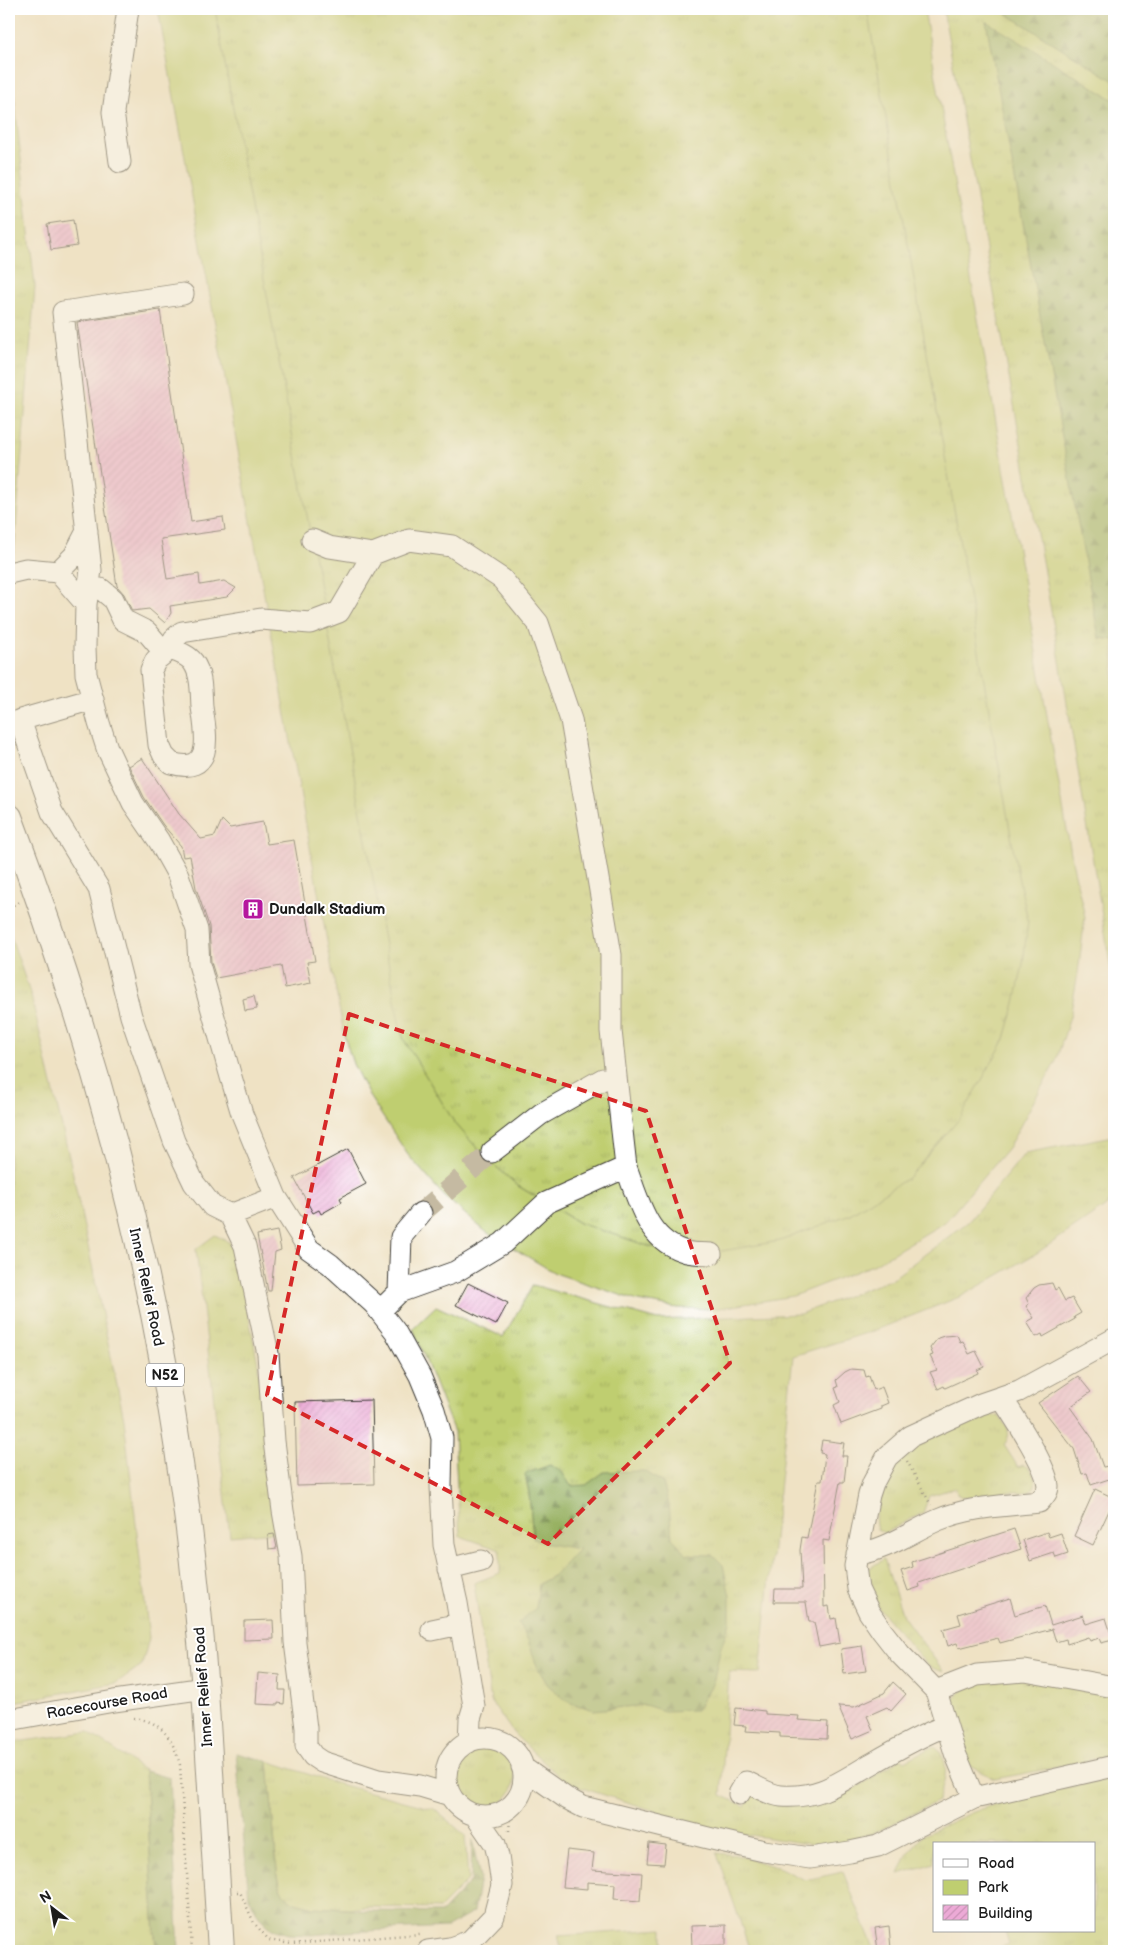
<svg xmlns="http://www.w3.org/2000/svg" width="1123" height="1960" font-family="'Balsamiq Sans',sans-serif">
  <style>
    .grass { fill: url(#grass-tufts); stroke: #6e7546 }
    .forest { fill: url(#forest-firs); stroke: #5a663f }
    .park { fill: #bfce70; stroke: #6e7546 }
    .building { fill: url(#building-hatch) }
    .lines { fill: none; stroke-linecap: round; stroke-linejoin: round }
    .minor-tunnel { stroke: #c5baa2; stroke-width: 21; stroke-dasharray: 21 11; stroke-linecap: butt }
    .minor-casing { stroke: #3c3a35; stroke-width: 23 }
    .major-casing { stroke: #3c3a35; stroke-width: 28 }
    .path { stroke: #3c3a35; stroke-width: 2.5; stroke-dasharray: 1 4; stroke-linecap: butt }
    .minor { stroke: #fff; stroke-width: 21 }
    .major { stroke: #fff; stroke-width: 26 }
    .marked { fill: none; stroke: #d62828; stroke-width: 4; stroke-dasharray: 10 6; stroke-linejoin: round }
    .labels { text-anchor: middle; stroke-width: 4; stroke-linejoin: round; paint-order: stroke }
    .shield { fill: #fff; stroke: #606060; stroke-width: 1 }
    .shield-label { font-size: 14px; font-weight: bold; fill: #1c1c1c }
    .poi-label { font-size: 15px; font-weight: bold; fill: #1c1c1c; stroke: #fff; text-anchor: start }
    .street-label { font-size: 15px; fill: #1c1c1c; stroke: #fff }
  </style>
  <defs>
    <pattern id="grass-tufts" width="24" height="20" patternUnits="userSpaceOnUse" patternTransform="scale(1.25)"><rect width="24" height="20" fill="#bfce70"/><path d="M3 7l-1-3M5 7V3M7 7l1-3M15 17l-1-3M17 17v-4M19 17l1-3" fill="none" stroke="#a4b060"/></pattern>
    <pattern id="forest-firs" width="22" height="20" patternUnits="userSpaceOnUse" patternTransform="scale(1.25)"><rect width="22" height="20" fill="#97b162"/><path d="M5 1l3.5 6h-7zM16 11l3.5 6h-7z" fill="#7a8f50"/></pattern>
    <pattern id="building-hatch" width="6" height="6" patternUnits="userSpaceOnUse" patternTransform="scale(1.25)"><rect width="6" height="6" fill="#ecaad6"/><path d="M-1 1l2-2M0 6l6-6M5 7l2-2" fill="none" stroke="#ca92b7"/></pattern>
  </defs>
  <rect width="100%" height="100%" fill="#fff"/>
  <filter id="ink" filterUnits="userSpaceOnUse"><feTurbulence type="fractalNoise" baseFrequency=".02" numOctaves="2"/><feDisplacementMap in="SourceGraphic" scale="10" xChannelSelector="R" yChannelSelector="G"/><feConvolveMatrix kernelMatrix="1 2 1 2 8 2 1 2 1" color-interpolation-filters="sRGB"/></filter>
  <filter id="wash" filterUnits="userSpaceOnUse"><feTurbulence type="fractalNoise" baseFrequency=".0096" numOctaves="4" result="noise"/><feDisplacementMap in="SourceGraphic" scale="20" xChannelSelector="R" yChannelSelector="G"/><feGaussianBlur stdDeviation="1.12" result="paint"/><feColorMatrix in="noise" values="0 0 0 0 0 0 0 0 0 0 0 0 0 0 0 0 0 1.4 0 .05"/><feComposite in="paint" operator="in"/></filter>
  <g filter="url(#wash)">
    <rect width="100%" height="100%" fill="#efe2c4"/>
    <path class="grass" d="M214,9H868L1029,920L1024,965L1016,1004L1005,1039L962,1117L909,1179L850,1214L812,1231L780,1242L711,1254L651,1247L613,1236L579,1223L518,1186L483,1156L453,1123L404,1041L398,1023Z
      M943,9H1114V988L1060,661Z
      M9,49L35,287L14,553L9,556Z
      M9,931L31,996L71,1165L124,1419L149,1638L142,1665L116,1683L9,1703Z
      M1114,1136V1198L1106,1206L1037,1253L962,1296L876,1330L793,1356L760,1673L729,1672L721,1795L745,1806L752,1794C768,1797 785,1803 801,1804C838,1806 872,1777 901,1758L905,1761L934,1746C953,1762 944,1781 938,1801L872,1834L840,1843L816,1845L716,1830L566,1783L514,1734L491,1701L474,1583L500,1573V1550L460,1536L454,1432L413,1328L436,1306L503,1337L533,1285L658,1320L800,1314L892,1279L968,1222L1025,1153Z
      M215,1235L235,1245L258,1364L275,1532L230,1536L196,1249Z
      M989,1414L999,1416C1007,1428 1013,1432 1004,1445L1018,1467L1024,1465L1030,1468C1035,1477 1039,1484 1030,1492H1000L964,1498L958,1495L955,1488L929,1496L923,1513L884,1533L877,1529C873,1518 877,1508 880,1496C884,1481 894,1463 905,1453C925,1435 964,1424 989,1414Z
      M884,1559L903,1616L944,1672L929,1667L877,1606L870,1587L868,1569Z
      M1029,1677L1114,1696V1754L1069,1765L995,1779L964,1762L953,1716L952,1700L972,1682Z
      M88,1732L145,1771L156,1951H9V1743Z
      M455 1777a30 30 0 1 1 60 0a30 30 0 1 1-60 0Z
      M268,1761L335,1783L434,1809L465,1835L468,1880L440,1908L367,1907L348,1909L314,1907L291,1901L281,1890L277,1871Z
      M1114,1778V1951H990L1009,1944L1005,1931H1094V1844H934V1863L899,1874L907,1855L923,1835L971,1813L1008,1799Z
      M717,1853L736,1855L780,1868L805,1880L843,1872L875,1951H750Z
      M663,1929V1951H562L558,1936Z"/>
    <path class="forest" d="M999,9H1114V81Z
      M986,21L1114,100V640L1099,638Z
      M550,1465L562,1472L571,1486L586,1485L604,1472L645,1471L663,1483L669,1505L672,1538L687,1554L713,1555L723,1565L730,1596V1622L720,1650L713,1683L696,1710L664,1711L645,1705L594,1710L568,1702L548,1685L537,1667L529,1642L518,1623L536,1608L539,1584L556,1574L579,1549L549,1544L533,1539L529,1493L525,1474Z
      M236,1753L268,1761L277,1871L281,1890L291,1901L314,1907L371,1911L442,1912L471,1881L472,1839L480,1878L474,1912L448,1927L347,1932L312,1935L288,1934L272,1929L259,1917L249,1898Z
      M145,1771L170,1778L179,1951H156Z"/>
    <path class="park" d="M158,9H215L399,1022L404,1040L454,1122L484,1156L518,1186L579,1223L651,1247L683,1252L710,1253L780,1241L850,1214L908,1178L961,1117L1005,1039L1015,1003L1023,964L1028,920L1018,876L867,9H924L1073,865L1085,917L1078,973L1070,1017L1056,1061L1008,1148L945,1222L875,1264L793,1296L714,1309L677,1308L638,1301L555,1273L485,1231L444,1196L408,1155L369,1096L353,1064L344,1035Z"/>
    <g id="blocks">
      <path class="building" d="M73,220L77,246L51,250L47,224Z
        M160,310L191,522L223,517L225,530L161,539L167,579L199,574L200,585L224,581L236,588L227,597L170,606L171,613L165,623L149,609L132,611L124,594L117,586L77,322Z
        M142,758L179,814L201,839L215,836L222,820L230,828L263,822L267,844L294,840L315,961L307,962L311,983L285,988L281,966L216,978L211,962L209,926L196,888L190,856L183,857L181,846L163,825L144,797L129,766Z
        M254,996L257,1009L245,1011L243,999Z
        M348,1149L366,1184L340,1198L342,1202L321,1214L319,1210L313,1213L294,1178Z
        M277,1231L281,1250L275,1252L271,1291H268L257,1235Z
        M468,1283L508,1303L496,1325L456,1305Z
        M1052,1283L1055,1290L1058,1288L1065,1301L1072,1298L1081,1313L1074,1317L1075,1319L1043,1337L1042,1334L1036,1337L1027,1322L1034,1318L1026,1306L1029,1304L1026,1298L1034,1288L1039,1285Z
        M957,1335L960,1342L963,1341L969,1354L976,1351L984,1367L977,1370L978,1373L945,1388L944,1386L938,1389L930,1372L937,1370L930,1356L933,1355L930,1348L938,1338L944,1336Z
        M851,1369L864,1370L866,1377L869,1376L874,1390L882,1387L888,1403L881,1406V1409L841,1424L834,1405L840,1402L835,1388L838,1387L836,1380L845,1372Z
        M1078,1376L1091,1392L1070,1407L1093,1439L1103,1467L1108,1466L1112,1478L1091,1485L1087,1473L1082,1474L1074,1449L1038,1403Z
        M372,1400L374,1484L297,1486L295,1402Z
        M822,1440L844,1443L842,1456H847L844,1482H840L829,1541L823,1540L824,1607L829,1606L831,1619L836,1618L840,1643L819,1647L814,1622H809L806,1602H774L775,1589H802L800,1550L802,1537L807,1538L818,1481H822L825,1454L820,1453Z
        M1095,1489L1114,1498V1500L1093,1545L1074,1536Z
        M1014,1529L1021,1549L919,1583L920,1587L908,1591L901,1571L913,1567L912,1562Z
        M1047,1532L1049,1537L1061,1533L1068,1554L1056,1558L1054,1553L1030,1561L1023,1540Z
        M274,1534L277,1548L269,1549L268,1535Z
        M1010,1598L1015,1615L1045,1606L1051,1625L1083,1615L1086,1624L1106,1618L1113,1640L1101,1643L1099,1638L1090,1641L1088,1637L1067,1644L1066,1639L1056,1642L1052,1629L1000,1643L998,1638L959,1648L957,1643L948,1646L943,1629L961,1624L958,1614Z
        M273,1620L274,1639L244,1640V1621Z
        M862,1646L866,1671L844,1674L841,1649Z
        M258,1673L280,1675L279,1690H285L284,1704L278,1703V1705L256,1704Z
        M893,1682L906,1694L891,1711L887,1707L867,1716L873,1730L852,1739L838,1706L854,1707L884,1693Z
        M736,1708L765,1711V1714L799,1716L798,1720L828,1722L827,1739L780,1737V1733L745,1731L746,1726L734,1725Z
        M649,1843L666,1845L664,1864L647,1863Z
        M567,1850L594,1853L592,1870L642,1873L640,1901L614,1899L615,1884L587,1882V1889L563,1887Z
        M726,1925V1945L692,1946L691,1926Z
        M889,1926L891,1949L878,1951L875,1928Z"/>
    </g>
  </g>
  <g filter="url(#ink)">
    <use href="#blocks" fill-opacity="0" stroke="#3c3a35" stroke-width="1"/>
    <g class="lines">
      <path class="minor-tunnel" d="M421,1213L492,1152"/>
      <g class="minor-casing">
        <path id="minor" d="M120,162L113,112L128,9
          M312,540L329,547L373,554L409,540L452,546L502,579L538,623L571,720L611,955V1031L626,1167L546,1203L503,1243L455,1272L399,1292L380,1311
          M58,572L86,604
          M9,573L26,569L58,572L74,556L87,531
          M97,589H101L113,599L123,620L147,632L164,652
          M170,649C178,652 188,655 193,662C202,674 201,693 202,707C206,734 215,776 171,763L164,756L159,745L151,670L156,660L170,649L174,639L182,632L261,619L310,623L339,612L373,554
          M93,699L20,720L52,812L99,889L131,1016L174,1141L194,1183L212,1206L230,1215L276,1197L242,1114L231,1077L199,964L197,930L178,875L159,841L133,803L107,748L99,723L86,674L85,647L86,604L91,570L63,312L183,294
          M492,1152L541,1114L603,1079L616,1077
          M626,1167C639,1201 647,1242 687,1252C694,1254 703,1253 711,1254
          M276,1197L309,1249L330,1264L374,1304L395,1331L420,1376L434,1410L442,1438L441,1487L444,1545L457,1603L474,1706L470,1719L469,1742
          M230,1215L245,1246L268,1354L274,1441L283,1511L291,1556L295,1642L306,1728V1746L313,1756L322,1762L378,1780L420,1786L450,1795
          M399,1292L401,1237L421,1213
          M857,1554C885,1551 912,1531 938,1520C971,1506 1004,1506 1039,1502C1043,1497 1048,1493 1048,1486C1047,1466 1013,1415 1001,1397
          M449,1569L481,1561
          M432,1630L460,1624
          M936,1691L977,1675L1025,1671L1114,1687
          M9,1720L114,1701L205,1688
          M446 1777a39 39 0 1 1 78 0a39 39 0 1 1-78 0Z
          M522,1767L566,1798L583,1807L708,1838L764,1851L810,1858L850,1852L878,1846L974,1798L1114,1766
          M739,1794L746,1782C756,1786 769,1795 781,1796C821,1799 841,1781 873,1763C897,1749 920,1736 945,1726
          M974,1798L955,1753L936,1691L900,1654L882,1631L869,1612L858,1589L855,1566L869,1495L873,1483L887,1457L911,1436L981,1404L1019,1391L1114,1339
          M428,1951L450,1948L470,1941L494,1916L502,1885L498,1856L495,1844L475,1815"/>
      </g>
      <g class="major-casing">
        <path id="major" d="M9,817C77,997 131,1182 165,1372C184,1476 197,1584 205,1690C211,1777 215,1864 221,1951"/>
      </g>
      <path class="path" d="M9,907L20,902
        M907,1461L931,1505
        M134,1718C162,1721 173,1739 180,1765L192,1951
        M509,1831L511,1806
        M237,1892H240L254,1923L269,1940L291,1944L420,1934"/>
      <use href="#minor" class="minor"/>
      <use href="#major" class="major"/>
    </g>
  </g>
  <path d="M0 0H1123V1960H0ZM349,1014L646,1111L730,1363L548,1544L267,1395Z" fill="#efe2c4" fill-opacity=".55" fill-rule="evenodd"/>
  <path class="marked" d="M349,1014L646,1111L730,1363L548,1544L267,1395Z"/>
  <defs>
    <g id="building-square" transform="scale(1.125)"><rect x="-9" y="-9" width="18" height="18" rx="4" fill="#b5179e" stroke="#fff"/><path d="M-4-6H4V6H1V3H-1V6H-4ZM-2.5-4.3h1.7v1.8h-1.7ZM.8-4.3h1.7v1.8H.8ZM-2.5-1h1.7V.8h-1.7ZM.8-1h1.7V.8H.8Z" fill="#fff"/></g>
  </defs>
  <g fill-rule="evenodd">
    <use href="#building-square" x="253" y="909"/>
  </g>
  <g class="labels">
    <rect class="shield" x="146" y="1363.5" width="38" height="23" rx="4"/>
    <g class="shield-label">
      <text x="165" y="1380">N52</text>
    </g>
    <g class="poi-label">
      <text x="269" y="914">Dundalk Stadium</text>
    </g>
    <g class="street-label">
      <text transform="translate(147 1287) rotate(78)" y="5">Inner Relief Road</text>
      <text transform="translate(203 1687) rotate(-94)" y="5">Inner Relief Road</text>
      <text transform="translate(107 1703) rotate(-10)" y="5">Racecourse Road</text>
    </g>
  </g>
  <rect width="1123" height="1960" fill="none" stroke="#fff" stroke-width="30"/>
  <rect x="933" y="1842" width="162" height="90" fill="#ffffff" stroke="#a4a4a4"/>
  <rect x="943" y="1859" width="25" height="8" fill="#ffffff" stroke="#a4a4a4"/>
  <text x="978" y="1868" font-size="15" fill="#1c1c1c">Road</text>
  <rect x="943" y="1880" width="25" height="15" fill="#bfce70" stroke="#a4a4a4"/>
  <text x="978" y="1892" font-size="15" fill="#1c1c1c">Park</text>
  <rect x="943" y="1905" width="25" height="15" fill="url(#building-hatch)" stroke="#a4a4a4"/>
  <text x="978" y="1918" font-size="15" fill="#1c1c1c">Building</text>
  <g transform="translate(52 1908) rotate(329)" stroke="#ffffff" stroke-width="4" paint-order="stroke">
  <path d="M0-4L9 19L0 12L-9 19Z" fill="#1c1c1c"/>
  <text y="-8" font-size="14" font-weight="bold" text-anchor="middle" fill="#1c1c1c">N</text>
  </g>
</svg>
